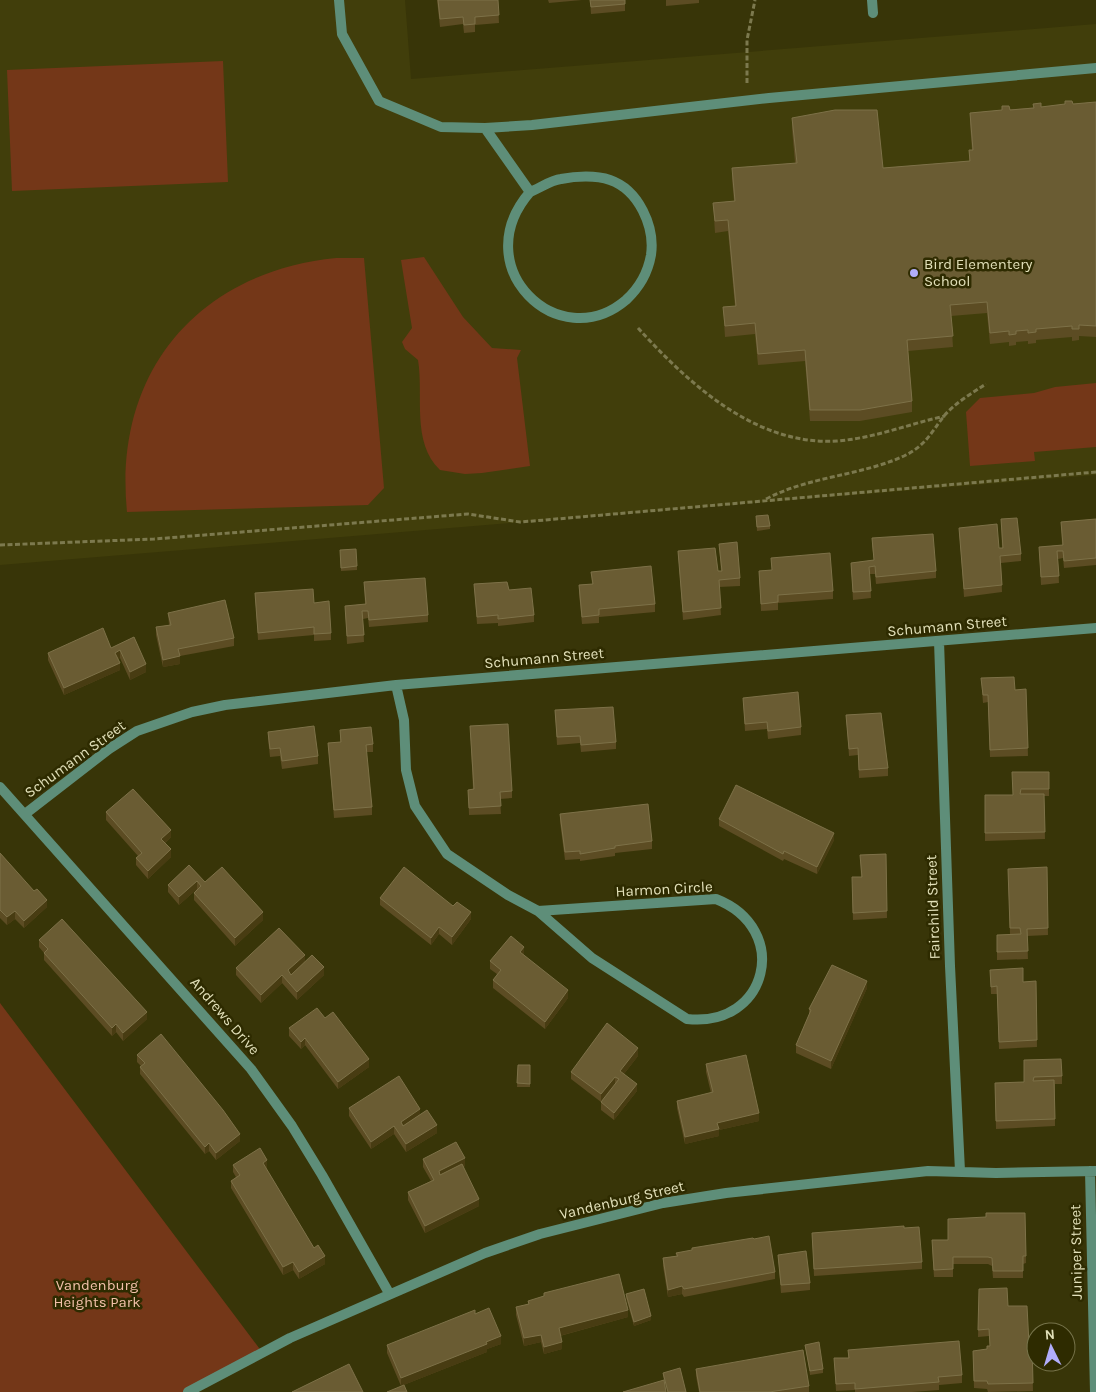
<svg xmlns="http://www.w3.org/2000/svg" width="1096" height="1392" font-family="Karla,sans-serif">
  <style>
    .built { fill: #413e0b }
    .green { fill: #743718 }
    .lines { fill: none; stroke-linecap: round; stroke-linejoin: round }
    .path { stroke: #7c794e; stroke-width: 3; stroke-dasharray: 5 2.5; stroke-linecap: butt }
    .lane { stroke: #5e8e79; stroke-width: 10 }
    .street { stroke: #5e8e79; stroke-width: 10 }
    .wall { fill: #5c4c23 }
    .shaded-wall { fill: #483c12 }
    .building { fill: #6a5c33; stroke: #7d7148 }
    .poi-dot { fill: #b1adfa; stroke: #2e2b00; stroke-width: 2 }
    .labels { text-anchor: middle; stroke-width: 5; stroke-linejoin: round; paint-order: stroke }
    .poi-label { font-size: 15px; fill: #e2e0b9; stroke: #2e2b00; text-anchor: start }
    .street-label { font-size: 15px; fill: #e2e0b9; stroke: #2e2b00 }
    .park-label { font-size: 15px; fill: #f3c1aa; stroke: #2e2b00 }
  </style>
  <rect width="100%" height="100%" fill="#383508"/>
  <path class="built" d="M0,0H405L411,79L1096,24V475L0,565Z"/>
  <path class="green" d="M223,61L228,182L12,191L7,70Z
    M424,257L463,317L492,348L521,350L517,358L530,466L482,473L465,474L440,470C411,442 424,396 418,360L405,349L402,342L412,328L401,260Z
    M336,258H364L384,488L368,505L127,512C113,372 198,272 336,258Z
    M1096,383V447L1034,452L1035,461L970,466L966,412L980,398L1034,393L1055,387Z
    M0,1003L262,1352L188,1392H0Z"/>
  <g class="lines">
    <path class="path" d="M747,83V40L755,0
      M638,328C689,384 756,446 837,441C875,438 909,424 945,416
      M766,499C810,476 860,476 904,456C925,446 931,433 944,416C955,403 972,393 986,384
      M0,545L154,539L468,514L520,522L545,520L1096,472"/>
    <path class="lane" d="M339,0L342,34L379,101L441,127L485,128L532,125L769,98L1096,68
      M872,0L873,13
      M485,128L530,192C465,267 559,357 626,300C639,288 648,272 651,255C655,227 639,190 610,180C596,175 576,176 561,179C551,180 540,188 530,192"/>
    <path class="street" d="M939,641L950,966L960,1171
      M396,685L404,720L406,770L415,806L447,854L508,895L538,911
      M0,787L251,1069L292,1126L322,1175L389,1293
      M25,814L109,749L137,731L192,712L225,705L396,685L1096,628
      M716,899C792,929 768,1028 687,1019L592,958L538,911Z
      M1090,1171L1095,1392
      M188,1392L290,1338L485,1253L540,1234L663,1203L726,1193L928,1171L996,1173L1096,1171"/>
  </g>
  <path class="wall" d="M437,0H498L499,23L475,25V32L464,33L463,24L440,27Z
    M548,0H582L549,3Z
    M590,0H625V11L591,14Z
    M666,0H699V3L666,6Z
    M1096,102V337L1079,336V340L1072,341V337L1036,340V343L1028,344V341L1016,342V345L1009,346V342L990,344L987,313L951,316L953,347L908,351L912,401V412L860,421H810L805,361L758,365L755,334L725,337L723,307L735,306L728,231L715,233L713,203L734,201L732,179V168L795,163L792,129V118L883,168L969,161V150H972L970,124V113Z
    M756,516L770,526V529L757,531Z
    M1001,519L1021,554V561L1001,563L1002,592L964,597L959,528L999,548H1002Z
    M1096,519V565L1064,568L1063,558L1058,559L1059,583L1041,585L1039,547L1062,545L1061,522Z
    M872,538L936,571V578L876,584L875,574H870L871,598L853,600L851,563L874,560L872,546Z
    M719,544L740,578V586L719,587L721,615L683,620L678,551L718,571H721Z
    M340,554L357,566V570L341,571Z
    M771,558L833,591V599L778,603V610L761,611L759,571L772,570Z
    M591,572L655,604V612L599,617V623L582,624L579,593V585L592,584Z
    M364,582L428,615V622L369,627L368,618L363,619L364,642L347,644L345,606L365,604Z
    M474,584L509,590L534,615V622L498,626V623L477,624Z
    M255,593L331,633V640L314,641V635L258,640Z
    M168,613L234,638V646L180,656V664L163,667L156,635V627L169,625Z
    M134,637L146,672L130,680L120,658L118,659L120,670L64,695L48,660V653L111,648Z
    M981,678L1015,690L1026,689L1028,756L990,757L988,702L983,703Z
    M743,698L801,727V735L768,739L767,729L745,731Z
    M555,710L616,742V749L581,752L580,743L557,745Z
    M846,715L888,768V776L859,778L858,755L849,756Z
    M470,726L512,791V798L500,799L501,814L469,815L468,790L473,789Z
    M340,730L373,744V752H366L372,807V815L334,818L328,743L340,742Z
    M268,732L318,756V764L282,769L280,756L270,757L268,739Z
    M1049,772V796H1044L1045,839L985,841V795H1013Z
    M106,812L171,837L165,843L171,857L148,879L136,865V858L138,856L106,820Z
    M560,814L652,841V849L615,853V856L580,861V859L565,860L560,822Z
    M719,819L834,840L817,874L784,859L783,861L719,826Z
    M0,853L47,907L24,928L15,919L7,925L0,918Z
    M886,854L887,918L853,920L852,885L861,877L860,855Z
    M189,865L205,882L263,920L235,946L194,900V893L197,889L179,905L168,892V885Z
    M1047,867L1048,935L1027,936L1028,959L997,960V935H1010L1008,869Z
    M380,898L471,919L452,945L439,934L431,945L380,905Z
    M39,940L147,1019L123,1041L116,1032L112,1036L44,960V953L39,947Z
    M524,955L568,998L545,1029L493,988V980L497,974L490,969V961Z
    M305,961L324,975L297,1000L282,983L261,1003L236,975V968Z
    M990,970L1023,982L1036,981L1037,1047L999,1049L997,994H991Z
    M867,988L831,1069L796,1053V1045L809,1015V1009Z
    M289,1028L369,1067L338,1089L305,1045L301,1049L289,1036Z
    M137,1055L240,1141L216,1160L209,1151L205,1154L140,1074V1067L141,1066L137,1062Z
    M638,1056L624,1074L637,1091L614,1120L601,1110V1102L571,1079V1072Z
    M1024,1060L1062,1076V1084H1055V1126L996,1129L995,1083L1024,1082Z
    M706,1064L759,1121L719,1130V1136L685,1144L677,1108V1101L711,1093L706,1072Z
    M518,1065H530V1087H517Z
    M349,1108L420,1114L437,1133L406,1152L394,1134L371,1149L349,1116Z
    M423,1159L465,1166L463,1167L479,1206L425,1233L408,1200V1192L431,1181L423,1167Z
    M233,1165L267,1167L266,1168L314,1248L325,1264L299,1279L293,1270L283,1275L231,1188V1181L236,1177L233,1172Z
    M1025,1213L1026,1263L1023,1264V1278H993L992,1266L988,1264H953V1277H934L932,1248L948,1240L986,1217Z
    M812,1233L922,1262V1269L814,1276Z
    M676,1253L775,1272V1279L684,1297L682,1294L668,1297L663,1266V1258L676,1256Z
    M778,1255L810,1283V1290L781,1293Z
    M979,1289L1008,1306L1029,1344H1032L1033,1391L988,1392L987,1389L974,1388L973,1351L987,1349L990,1346L989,1336L978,1337Z
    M626,1294L651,1320L634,1326L626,1298Z
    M528,1301L628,1317L560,1336L562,1349L544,1354L541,1342L524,1346L516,1315V1307L528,1304Z
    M475,1314L501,1344L487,1349V1352L401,1386L387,1353V1345Z
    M805,1345L823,1369V1373L810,1375Z
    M848,1350L962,1375V1383L939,1385V1390L912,1392H855V1390L836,1391L834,1358H848Z
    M696,1369L809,1386V1392H699L696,1376Z
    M663,1373L686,1392H667L663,1376Z"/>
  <path class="shaded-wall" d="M120,650V658L115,661V653Z
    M180,656V664L163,667V660Z
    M120,663V670L64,695V688Z
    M146,664V672L130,680V672Z
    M171,830V837L161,846V839Z
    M834,833V840L817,874V867Z
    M171,849V857L148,879V871Z
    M197,881V889L179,905V897Z
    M47,900V907L24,928V921Z
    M15,911V919L7,925V917Z
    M263,912V920L235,946V938Z
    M471,912V919L452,945V937Z
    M439,927V934L431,945V938Z
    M524,947V955L520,960V952Z
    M305,955V963L288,978V970Z
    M324,967V975L297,1000V992Z
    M282,975V983L261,1003V995Z
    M867,981V988L831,1069V1061Z
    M568,990V998L545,1029V1022Z
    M147,1012V1019L123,1041V1033Z
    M116,1024V1032L112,1036V1028Z
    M305,1038V1045L301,1049V1042Z
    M638,1048V1056L620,1079V1071Z
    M369,1059V1067L338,1089V1082Z
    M615,1077V1085L601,1102V1094Z
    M637,1084V1091L614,1120V1113Z
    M420,1109V1117L401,1130V1122Z
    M759,1113V1121L719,1130V1136L685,1144V1137L717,1123Z
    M437,1125V1133L406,1152V1144Z
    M394,1126V1134L371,1149V1142Z
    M240,1134V1141L216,1160V1153Z
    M209,1143V1151L205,1154V1147Z
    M465,1158V1166L439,1179V1171Z
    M267,1160V1167L263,1170V1163Z
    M479,1199V1206L425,1233V1226Z
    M325,1256V1264L299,1279V1272Z
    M293,1262V1270L283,1275V1267Z
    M682,1286V1294L668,1297V1290Z
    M628,1310V1317L559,1336V1328Z
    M651,1316V1320L634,1326V1322Z
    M541,1335V1342L524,1346V1338Z
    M501,1336V1344L487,1349V1352L401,1386V1378Z
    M562,1342V1349L544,1354V1347Z"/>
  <path class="building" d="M438,0H498L499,15L475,17V24L464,25L463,17L440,19Z
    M590,0H625V4L591,7Z
    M1065,101H1072L1073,104L1096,102V326L1079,325V329H1072V326L1036,329V332L1028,333V330L1016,331V334L1009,335V331L990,333L987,302L950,305L953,336L907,340L912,401L860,410H810L805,350L758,354L755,323L725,326L723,307L736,306L728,220L715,221L713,203L735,201L732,168L797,163L792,118L835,110H877L883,168L970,161L969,150H973L970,113L1002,110V106H1009L1010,110L1034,108L1033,104L1041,103V107L1065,104Z
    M768,515L770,526L757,527L756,516Z
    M1017,518L1021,554L1000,556L1002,585L964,589L959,528L997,524L999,548H1003L1001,519Z
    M1096,519V558L1064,561L1063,551H1057L1059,576L1041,577L1039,547L1063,545L1061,522Z
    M933,534L936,571L876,577L875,566L869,567L871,591L853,592L851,563L874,560L872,538Z
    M737,542L740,578L719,580L721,608L683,612L678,551L715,548L718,571H722L719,544Z
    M356,549L357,566L341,568L340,550Z
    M830,553L833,591L778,595V602L761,604L759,571L772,570L771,558Z
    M651,566L655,604L599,609V615L582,617L579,585L593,584L591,572Z
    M425,578L428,615L369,620L368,611H362L364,635L347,636L345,606L366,604L364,582Z
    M507,582L509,590L531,588L534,615L498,619V615L477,617L474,584Z
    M313,589L314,603L329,601L331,633L314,634V627L258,633L255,593Z
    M225,600L234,638L178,649L180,656L163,660L156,627L171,625L168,613Z
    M103,628L111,648L134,637L146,664L130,672L120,650L115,653L120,663L64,688L48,653Z
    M1014,677L1015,690L1026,689L1028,748L990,750L988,695H983L981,678Z
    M798,692L801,727L768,731L767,722L745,724L743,698Z
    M613,707L616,742L581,745L580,736L557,737L555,710Z
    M881,713L888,768L859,770L858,748L849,749L846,715Z
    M508,724L512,791L500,792L501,806L469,808L468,790L474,789L470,726Z
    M314,726L318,756L282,761L280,748L270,749L268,732Z
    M371,727L373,744L366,745L372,807L334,810L328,743L341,742L340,730Z
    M1012,772H1049V789H1021L1020,794H1044L1045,832L985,833V795H1013Z
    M736,785L834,833L817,867L784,851L783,854L719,819Z
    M133,789L171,830L161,839L171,849L148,871L136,858L142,853L106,812Z
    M648,804L652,841L615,846V848L580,854V851L565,852L560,814Z
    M0,853L34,891L37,889L47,900L24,921L15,911L7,917L0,910Z
    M886,854L887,911L853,913L852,877H862L860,855Z
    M189,865L205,882L222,867L263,912L235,938L194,893L201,886L197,881L179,897L168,885Z
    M404,867L453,906L457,902L471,912L452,937L439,927L431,938L380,898Z
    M1047,867L1048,928L1027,929L1028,951L997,952V935L1021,934L1020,928H1010L1008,869Z
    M62,919L147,1012L123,1033L116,1024L112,1028L44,953L48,949L39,940Z
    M279,928L305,955L288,970L291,975L312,955L324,967L297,992L282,975L261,995L236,968Z
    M511,936L524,947L520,952L568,990L545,1022L493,980L501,970L490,961Z
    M832,965L867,981L831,1061L796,1045L811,1010L809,1009Z
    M1023,968V982L1036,981L1037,1040L999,1042L997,986L991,987L990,970Z
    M317,1008L325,1018L333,1012L369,1059L338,1082L305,1038L301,1042L289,1028Z
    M607,1023L638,1048L620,1071L637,1084L614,1113L601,1102L619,1079L615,1077L601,1094L571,1072Z
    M161,1034L223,1110L240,1134L216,1153L209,1143L205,1147L140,1067L145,1063L137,1055Z
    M746,1055L759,1113L717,1123L719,1129L685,1137L677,1101L713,1092L706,1064Z
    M1061,1059L1062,1076L1034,1077L1033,1081L1054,1080L1055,1119L996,1121L995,1083L1024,1082V1060Z
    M518,1065H530V1084L517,1083Z
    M399,1076L420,1109L401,1122L403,1126L427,1110L437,1125L406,1144L394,1126L371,1142L349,1108Z
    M456,1142L465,1158L439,1171L440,1175L462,1164L479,1199L425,1226L408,1192L434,1180L423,1159Z
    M260,1148L267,1160L263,1163L314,1248L318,1245L325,1256L299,1272L293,1262L283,1267L231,1181L240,1175L233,1165Z
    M986,1213H1025L1026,1256H1023V1271H993L992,1258L988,1257H953V1269L934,1270L932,1240H948V1219L986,1217Z
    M904,1226V1228L919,1227L922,1262L814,1269L812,1233Z
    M769,1236L775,1272L684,1289L682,1286L668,1290L663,1258L678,1256L676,1253L692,1250V1248L753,1238L754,1239Z
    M806,1251L810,1283L781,1285L778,1255Z
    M619,1274L628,1310L559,1328L562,1342L544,1347L541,1335L524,1338L516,1307L529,1304L528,1301L544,1296V1293Z
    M1007,1288L1008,1306H1027L1029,1344H1032L1033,1383L988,1384L987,1381H974L973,1351L987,1349V1346H990L989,1329L978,1330L979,1289Z
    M644,1289L651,1316L634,1322L626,1294Z
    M489,1308L501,1336L486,1342L487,1344L401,1378L387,1345L475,1310V1314Z
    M959,1341L962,1375L938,1377L939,1382L855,1389V1383L836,1384L834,1358H849L848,1350Z
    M819,1342L823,1369L810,1371L805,1345Z
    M803,1350L809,1386L769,1392H700L696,1369Z
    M349,1364L363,1392H292Z
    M680,1368L686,1392H668L663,1373Z
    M664,1380L666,1392H623Z
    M404,1385L407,1392H387Z"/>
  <circle class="poi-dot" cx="914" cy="273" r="5"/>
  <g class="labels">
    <g class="poi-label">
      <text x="924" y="269">Bird Elementery<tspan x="924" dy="17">School</tspan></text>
    </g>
    <g class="street-label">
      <text transform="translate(947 626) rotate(-5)" y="5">Schumann Street</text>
      <text transform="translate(544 658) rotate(-5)" y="5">Schumann Street</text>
      <text transform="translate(75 759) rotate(-36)" y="5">Schumann Street</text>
      <text transform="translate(664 889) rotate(-3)" y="5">Harmon Circle</text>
      <text transform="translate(933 907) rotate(-92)" y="5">Fairchild Street</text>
      <text transform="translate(225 1016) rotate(49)" y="5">Andrews Drive</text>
      <text transform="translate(622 1200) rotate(-13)" y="5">Vandenburg Street</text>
      <text transform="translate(1076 1252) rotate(-91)" y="5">Juniper Street</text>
    </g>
    <g class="park-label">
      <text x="97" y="1290">Vandenburg<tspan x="97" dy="17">Heights Park</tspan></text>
    </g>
  </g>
  <g transform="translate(1051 1347) rotate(355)"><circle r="24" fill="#2e2b00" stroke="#76734a"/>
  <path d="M0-4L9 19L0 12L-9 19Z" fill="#b1adfa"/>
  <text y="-8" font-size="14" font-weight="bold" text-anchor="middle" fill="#e2e0b9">N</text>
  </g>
</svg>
